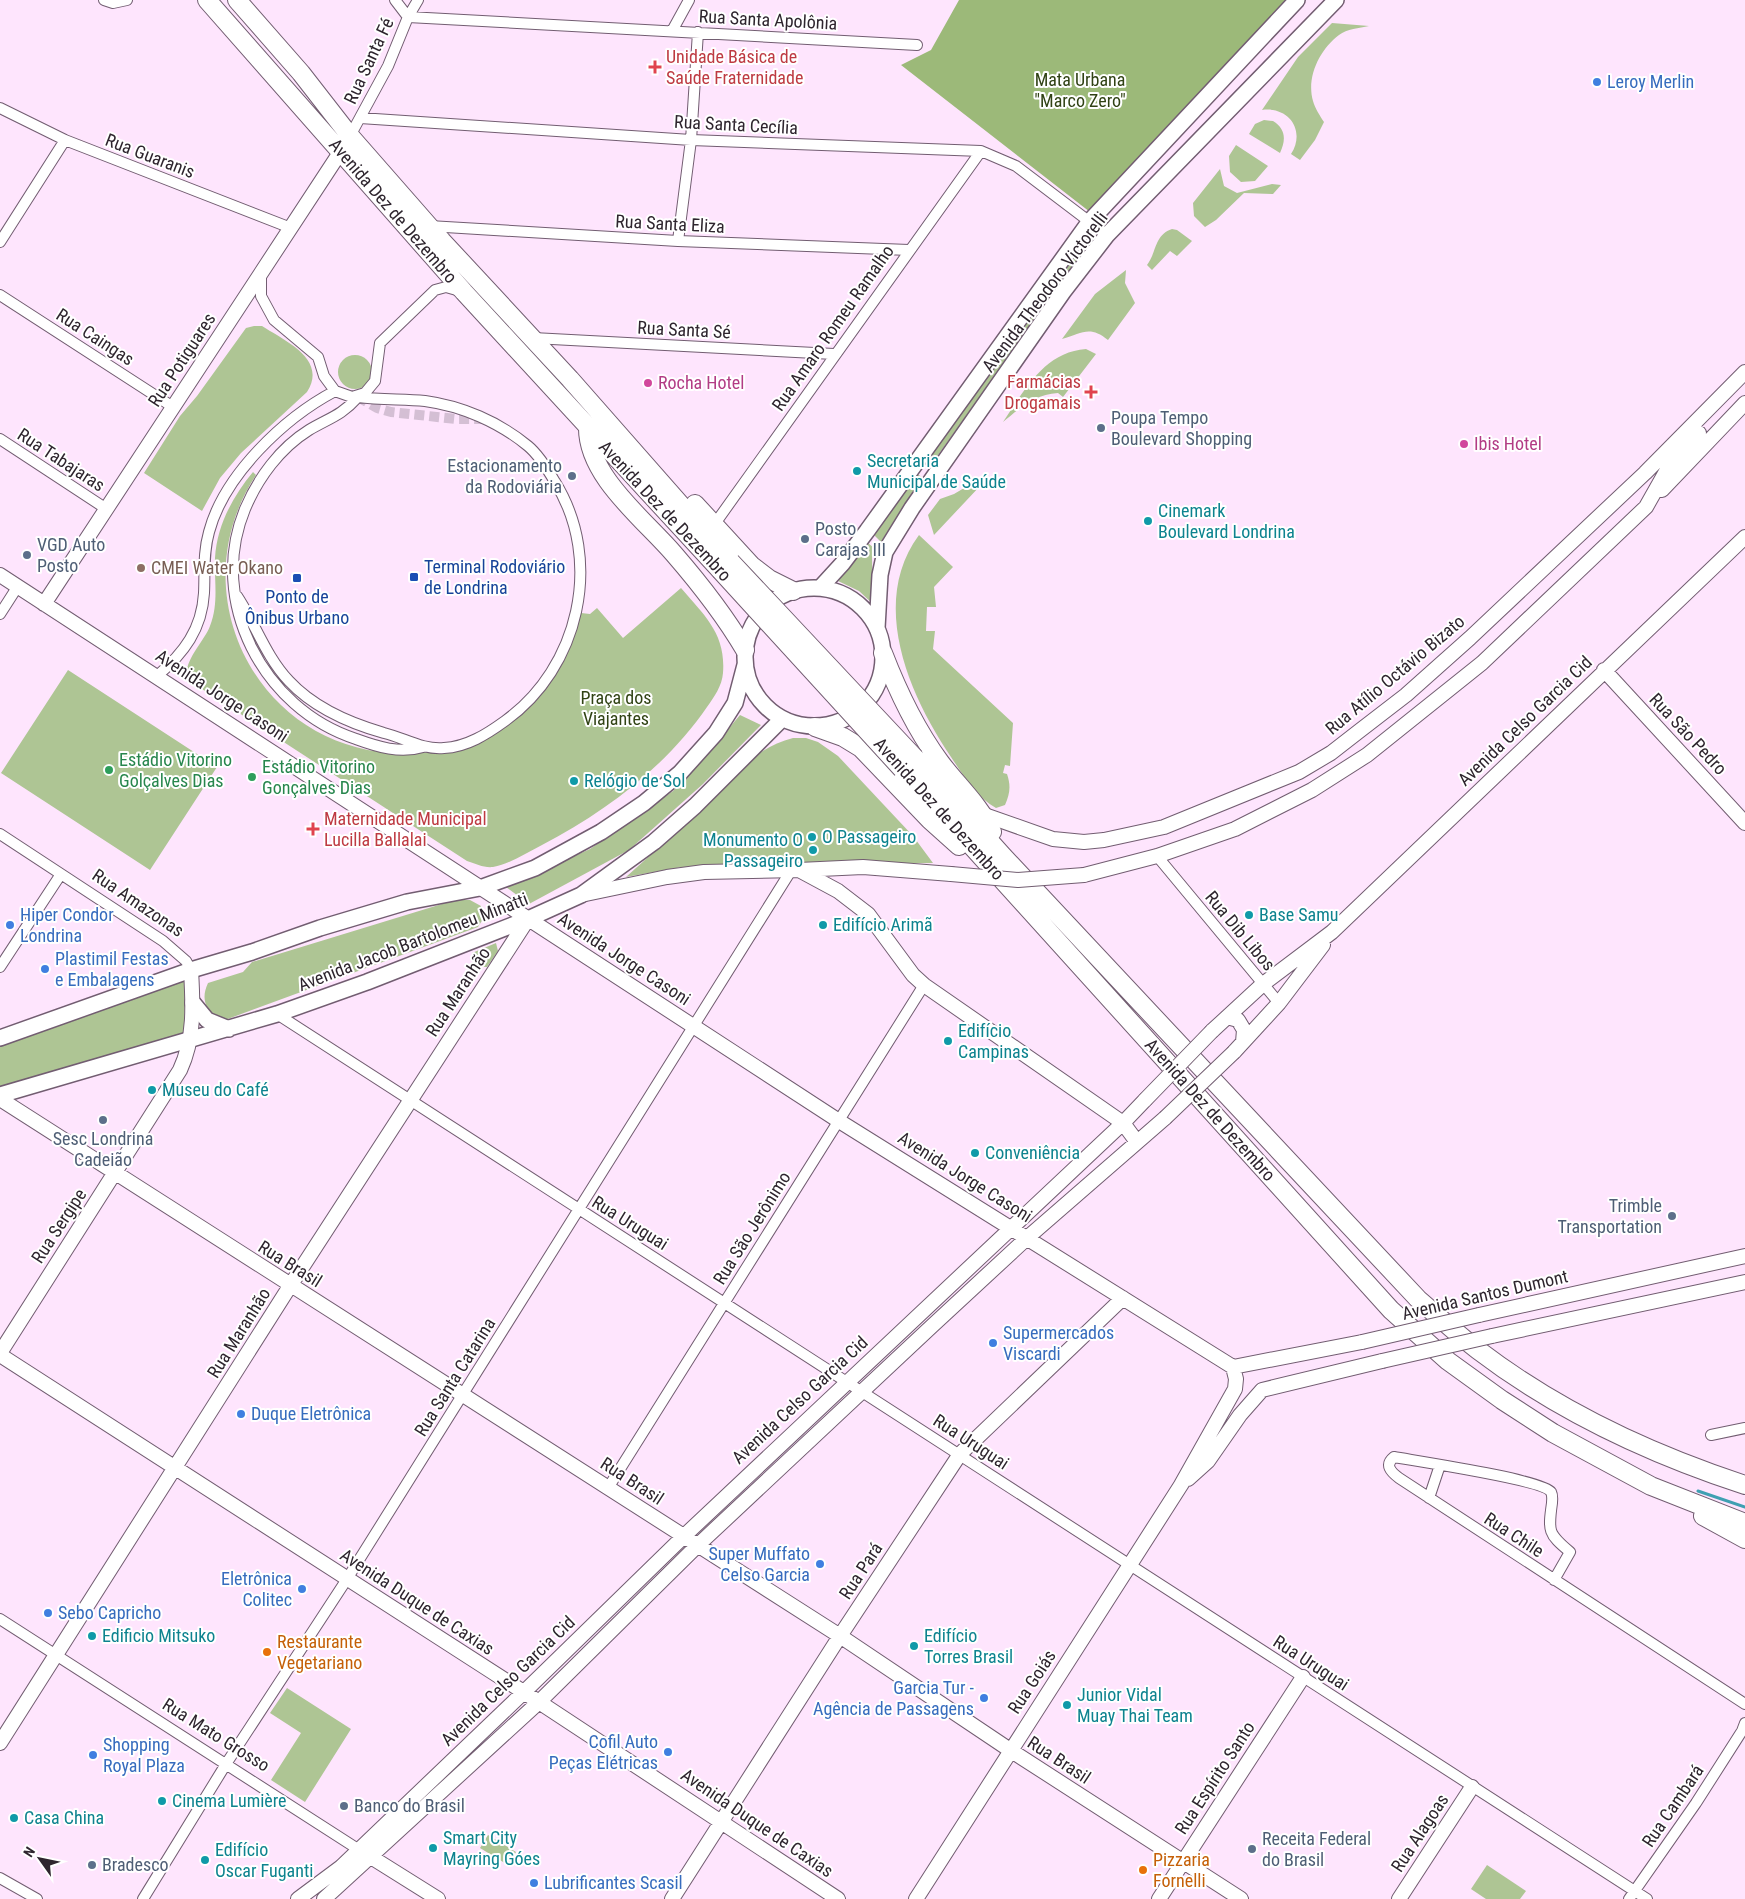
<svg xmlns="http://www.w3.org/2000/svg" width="1745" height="1899" font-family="'Roboto Condensed',sans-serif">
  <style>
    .green { fill: #aec594 }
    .forest { fill: #9cb979 }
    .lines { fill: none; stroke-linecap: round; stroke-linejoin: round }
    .stream { stroke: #3fa0b2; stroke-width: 3 }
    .street-tunnel { stroke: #d4bfd4; stroke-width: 10; stroke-dasharray: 10 5; stroke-linecap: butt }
    .street-casing { stroke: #725d71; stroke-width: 12 }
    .secondary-casing { stroke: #725d71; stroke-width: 16 }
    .primary-casing { stroke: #725d71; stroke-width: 18 }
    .highway-casing { stroke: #725d71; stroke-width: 20 }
    .street { stroke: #fff; stroke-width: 10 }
    .secondary { stroke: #fff; stroke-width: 14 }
    .primary { stroke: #fff; stroke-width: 15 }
    .highway { stroke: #fff; stroke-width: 18 }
    .secondary-bridge-casing { stroke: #725d71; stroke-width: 16; stroke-linecap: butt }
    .highway-bridge-casing { stroke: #725d71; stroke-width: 20; stroke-linecap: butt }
    .secondary-bridge { stroke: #fff; stroke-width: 14 }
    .highway-bridge { stroke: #fff; stroke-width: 18 }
    .health-dot { fill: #e0444e; stroke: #fff; stroke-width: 2 }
    .shop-dot { fill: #3f7fe0; stroke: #fff; stroke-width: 2 }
    .hotel-dot { fill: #d1479c; stroke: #fff; stroke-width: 2 }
    .service-dot { fill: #5c6f8a; stroke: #fff; stroke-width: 2 }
    .culture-dot { fill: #0f9aa8; stroke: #fff; stroke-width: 2 }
    .education-dot { fill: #8d6e63; stroke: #fff; stroke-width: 2 }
    .transit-dot { fill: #1a4fb4; stroke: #fff; stroke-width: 2 }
    .leisure-dot { fill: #2e9e5b; stroke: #fff; stroke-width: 2 }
    .food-dot { fill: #e8710a; stroke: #fff; stroke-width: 2 }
    .labels { text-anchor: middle; stroke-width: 4; stroke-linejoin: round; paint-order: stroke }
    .street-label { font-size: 18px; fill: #2e252e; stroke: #fff }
    .health-label { font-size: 18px; fill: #be3a42; stroke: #fff; text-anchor: start }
    .park-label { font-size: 18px; fill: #304214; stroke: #fff }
    .shop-label { font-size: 18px; fill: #366cbe; stroke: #fff; text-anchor: start }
    .hotel-label { font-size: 18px; fill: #b23c85; stroke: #fff; text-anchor: start }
    .service-label { font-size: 18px; fill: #4e5e75; stroke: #fff; text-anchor: start }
    .culture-label { font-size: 18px; fill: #0d838f; stroke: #fff; text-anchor: start }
    .transit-label { font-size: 18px; fill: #164399; stroke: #fff; text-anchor: start }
    .education-label { font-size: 18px; fill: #785e54; stroke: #fff; text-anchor: start }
    .leisure-label { font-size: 18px; fill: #27864d; stroke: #fff; text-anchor: start }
    .food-label { font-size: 18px; fill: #c56008; stroke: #fff; text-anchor: start }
  </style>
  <rect width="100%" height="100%" fill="#fee5fd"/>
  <path class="green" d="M1332,23L1369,26C1359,28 1347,29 1339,35C1320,49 1306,77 1313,101C1315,108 1320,116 1324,122L1315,140L1300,160L1291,154C1306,131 1289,106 1262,110L1298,57Z
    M1264,120L1273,121C1286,129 1286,140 1280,153L1249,134L1255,124Z
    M1236,145L1268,166L1255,181L1241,182L1230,172L1229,156Z
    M1220,169L1224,186L1237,193L1272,184L1281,185L1273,194L1244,193L1216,220L1205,227L1194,216L1193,203Z
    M1172,229L1177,230L1192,241L1177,256L1170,251L1152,270L1147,265C1157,252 1154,235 1172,229Z
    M1088,235L1093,236L1091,242L933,462H930L928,458Z
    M1126,270L1125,283L1135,303L1108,340C1090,325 1082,333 1062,339L1095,294Z
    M254,326H262C285,341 328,359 307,392L241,453L220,478L202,511L144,473L180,416L197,396L246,328Z
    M1086,349L1096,354L1063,397L1058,393C1034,395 1021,407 1003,422C1024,391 1044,352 1086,349Z
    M338 372a17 17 0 1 1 34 0a17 17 0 1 1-34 0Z
    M253,472L256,475C175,599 265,761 414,753C432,752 453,751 470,745C482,740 501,720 511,711C525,700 544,689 555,675C568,657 575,634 581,613L590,614L597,608L623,638L681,588C705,616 726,634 723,673C722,686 714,697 707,707C666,767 605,812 542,845C526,853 510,864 493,867C484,868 476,864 467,861L188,680C181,663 204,642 210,626C219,603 214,581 215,558C217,525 233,496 253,472Z
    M917,474L922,477L881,542L873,534Z
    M976,481L981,485L934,535L928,515L940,499L954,494Z
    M919,535L953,567L934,587L936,607H927L926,631H935L933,649L1013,723L1010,766L1005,765L1003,773L1007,774C1011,786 1010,793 1005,805L996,808C977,798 963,775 951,757C909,695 869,603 919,535Z
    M868,543L874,548L872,558L873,604L859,591L838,581Z
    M68,670L217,767L150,870L1,773Z
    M740,715L761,725L703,784L629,850L529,904L506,887L590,849L673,791L698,765Z
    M793,738H806L818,742L838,756L913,836L933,863L682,867L626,877C646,859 666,841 686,823C718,792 748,749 793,738Z
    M455,900H470L481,906L483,919L478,927L225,1020L216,1019C205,1008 201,998 208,983L243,972L252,962Z
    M496,943L498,951L487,967H481L472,953Z
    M186,979L184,1033L0,1088V1041Z
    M287,1688L351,1729L305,1802L271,1780L301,1733L270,1713Z
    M488,1835L516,1852L508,1865L480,1848Z
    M1487,1865L1526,1891L1520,1899H1486L1471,1889Z"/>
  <path class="forest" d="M959,0H1288L1090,212L901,65L931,50Z"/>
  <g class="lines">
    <path class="stream" d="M1698,1491L1745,1507"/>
    <path class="street-tunnel" d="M358,397L377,408L391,412L456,419H486"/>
    <g class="street-casing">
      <path id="street" d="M104,0L113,3L127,0
        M395,0L408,17L917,45
        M672,31L689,0
        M0,108L65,140L291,228
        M360,118L691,140L981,151L1016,166L1107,235
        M350,136L388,66L408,17L418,0
        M429,226L678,241L909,250
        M678,241L691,140L698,32
        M0,242L65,140
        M261,273V296L274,320L318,357L324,376L335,391L352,397L365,393L375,381L380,343L435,290L446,287L460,291
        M0,295L173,407
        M533,338L834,354
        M0,439L105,508
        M714,525L981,151
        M237,596C255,623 266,657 289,681C314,708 349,723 384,733C405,738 422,750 444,748C467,747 487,734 505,721C579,668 604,561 555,482C548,470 539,455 528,446C499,422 462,406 425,401C403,399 380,400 358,397C341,416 329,418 309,430C280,448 258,478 245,509C207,601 263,709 356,739C378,747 400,754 423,747
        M0,614L18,586
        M157,676C184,653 202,629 204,593C205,572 203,553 209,532C224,475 284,418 335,391
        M0,834L163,941L186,961L191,970
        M1157,856L1279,1003
        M0,967L61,874
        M277,1014L1647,1899
        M1711,1435L1745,1428
        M608,1488L924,985
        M1429,1498L1440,1465
        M1554,1580L1570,1552C1548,1534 1548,1531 1552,1503C1552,1500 1553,1496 1551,1492C1543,1480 1416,1461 1394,1457C1384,1465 1391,1472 1399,1478L1745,1704
        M0,1619L364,1853
        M0,1878L37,1899
        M143,1899L226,1764L347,1579L792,869
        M1629,1899L1696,1803L1742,1731L1745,1723"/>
    </g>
    <g class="secondary-casing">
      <path id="secondary" d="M1662,490L1745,403
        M0,575L839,1121L1233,1367
        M44,604L345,145
        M1604,670L1745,823
        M982,814L1053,839L1084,842L1104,840L1164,827L1299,772L1331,753L1358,732L1406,695L1470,638L1645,473L1745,372
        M799,870L863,867L951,874
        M1084,875L1157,856L1235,829L1312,790L1367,755L1482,663L1646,507L1672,461L1699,433
        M581,895L667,877L704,872L799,870L838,891L868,914L913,975L924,985L1123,1123L1137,1142
        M1227,1017L1238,1020L1244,1030L1243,1042
        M1212,1031L1263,984L1332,932L1745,537
        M1234,1052L1279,1003L1323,945
        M0,1099L840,1636L1010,1750L1241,1899
        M1479,1315L1745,1256
        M1492,1336L1745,1282
        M0,1353L180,1070C195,1038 193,1004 191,970
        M0,1355L539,1702L838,1899
        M1233,1367L1362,1342
        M1188,1479L1208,1461L1240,1415L1262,1390L1382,1361
        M0,1743L290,1286L528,919
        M371,1857L438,1899
        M298,1899L341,1867L524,1692L683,1537L1123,1123L1145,1100
        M324,1899L539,1702L697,1546L932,1326L1027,1238L1165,1118
        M672,1899L840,1636L960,1454L1123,1298
        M916,1899L1181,1485L1235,1389L1236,1379L1233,1367
        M1159,1899L1303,1677
        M1399,1899L1472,1787"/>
    </g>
    <g class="primary-casing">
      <path id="primary" d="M745 657a69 69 0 1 1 138 0a69 69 0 1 1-138 0Z
        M820,588L842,564L867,531L1090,221L1297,0
        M877,628L880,575L885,552L912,508L1063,292L1107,235L1336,0
        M193,1003L207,1020L229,1029
        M0,1038L191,970L252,952L320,928L407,902L480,888L535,868L601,832L644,803L680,773L716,733L735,703L745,665
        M0,1095L277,1014L367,982L528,919L581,895L654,842L695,806L782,719"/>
    </g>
    <g class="highway-casing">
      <path id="highway" d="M207,0L464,292L720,570
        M237,0L301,73L350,136L442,241L570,379L731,562
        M588,427C587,476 644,519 674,554C700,584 725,616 745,650
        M695,504L752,566L769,579L793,591
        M883,653C898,692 915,728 940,762C957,785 980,805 992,832
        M815,727L843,737L861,748L930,820L959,846
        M915,758L1002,855L1418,1299C1438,1316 1457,1334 1478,1350C1558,1411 1650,1454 1745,1485
        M902,769L1391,1310L1448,1361L1502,1400L1553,1433L1651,1486L1745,1523
        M1703,1516L1745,1539"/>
    </g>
    <use href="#street" class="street"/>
    <use href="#secondary" class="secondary"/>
    <use href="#primary" class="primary"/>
    <use href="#highway" class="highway"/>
    <g class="secondary-bridge-casing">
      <path id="secondary-bridge" d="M951,874L1018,880L1084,875
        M1145,1100L1212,1031
        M1165,1118L1234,1052
        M1362,1342L1479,1315
        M1382,1361L1492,1336"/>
    </g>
    <g class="highway-bridge-casing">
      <path id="highway-bridge" d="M731,562L915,758
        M720,570L902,769"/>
    </g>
    <use href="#secondary-bridge" class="secondary-bridge"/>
    <use href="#highway-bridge" class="highway-bridge"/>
  </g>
  <g class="health-dot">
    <path d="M652.5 59.5h5v5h5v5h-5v5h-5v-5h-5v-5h5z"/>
    <path d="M1088.5 384.5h5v5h5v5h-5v5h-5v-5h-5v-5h5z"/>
    <path d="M310.5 821.5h5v5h5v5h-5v5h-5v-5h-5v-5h5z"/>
  </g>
  <g class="shop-dot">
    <circle cx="1597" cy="82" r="5"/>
    <circle cx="10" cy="925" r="5"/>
    <circle cx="45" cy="969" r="5"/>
    <circle cx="993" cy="1343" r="5"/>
    <circle cx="241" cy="1414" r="5"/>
    <circle cx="820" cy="1564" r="5"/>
    <circle cx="302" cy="1589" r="5"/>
    <circle cx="48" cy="1613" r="5"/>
    <circle cx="984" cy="1698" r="5"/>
    <circle cx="668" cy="1752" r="5"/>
    <circle cx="93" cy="1755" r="5"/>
    <circle cx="534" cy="1883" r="5"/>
  </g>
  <g class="hotel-dot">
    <circle cx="648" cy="383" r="5"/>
    <circle cx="1464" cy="444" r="5"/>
  </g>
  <g class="service-dot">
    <circle cx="1101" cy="428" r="5"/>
    <circle cx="572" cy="476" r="5"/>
    <circle cx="805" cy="539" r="5"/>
    <circle cx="27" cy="555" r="5"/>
    <circle cx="103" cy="1120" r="5"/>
    <circle cx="1672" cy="1216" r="5"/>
    <circle cx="344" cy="1806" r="5"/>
    <circle cx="1252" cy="1849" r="5"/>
    <circle cx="92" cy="1865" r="5"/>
  </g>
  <g class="culture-dot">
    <circle cx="857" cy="471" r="5"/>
    <circle cx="1148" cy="521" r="5"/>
    <circle cx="574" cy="781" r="5"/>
    <circle cx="812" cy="837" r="5"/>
    <circle cx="813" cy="850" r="5"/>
    <circle cx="1249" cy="915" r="5"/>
    <circle cx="823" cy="925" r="5"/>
    <circle cx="948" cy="1041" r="5"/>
    <circle cx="152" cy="1090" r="5"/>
    <circle cx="975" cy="1153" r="5"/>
    <circle cx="92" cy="1636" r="5"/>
    <circle cx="914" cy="1646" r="5"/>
    <circle cx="1067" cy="1705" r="5"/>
    <circle cx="162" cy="1801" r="5"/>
    <circle cx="14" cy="1818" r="5"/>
    <circle cx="433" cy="1848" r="5"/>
    <circle cx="205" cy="1860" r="5"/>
  </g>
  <circle class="education-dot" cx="141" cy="568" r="5"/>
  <g class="transit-dot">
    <rect x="409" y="572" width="10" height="10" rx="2.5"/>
    <rect x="292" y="573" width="10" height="10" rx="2.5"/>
  </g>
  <g class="leisure-dot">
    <circle cx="109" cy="770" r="5"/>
    <circle cx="252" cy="777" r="5"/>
  </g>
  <g class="food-dot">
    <circle cx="267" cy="1652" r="5"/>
    <circle cx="1143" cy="1870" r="5"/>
  </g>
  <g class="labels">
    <g class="street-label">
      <text transform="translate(768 20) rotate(3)" y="6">Rua Santa Apolônia</text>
      <text transform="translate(369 61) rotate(-65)" y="6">Rua Santa Fé</text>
      <text transform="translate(736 125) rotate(3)" y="6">Rua Santa Cecília</text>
      <text transform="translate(150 156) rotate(21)" y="6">Rua Guaranis</text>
      <text transform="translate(393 211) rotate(49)" y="6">Avenida Dez de Dezembro</text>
      <text transform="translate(670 224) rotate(3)" y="6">Rua Santa Eliza</text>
      <text transform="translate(1045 292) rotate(-53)" y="6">Avenida Theodoro Victorelli</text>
      <text transform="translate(833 328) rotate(-55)" y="6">Rua Amaro Romeu Ramalho</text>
      <text transform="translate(684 330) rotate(3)" y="6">Rua Santa Sé</text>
      <text transform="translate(95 337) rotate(33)" y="6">Rua Caingas</text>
      <text transform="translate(182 360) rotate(-57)" y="6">Rua Potiguares</text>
      <text transform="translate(61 460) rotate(33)" y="6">Rua Tabajaras</text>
      <text transform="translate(665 511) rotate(47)" y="6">Avenida Dez de Dezembro</text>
      <text transform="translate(1395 675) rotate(-40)" y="6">Rua Atílio Octávio Bizato</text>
      <text transform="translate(222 696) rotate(33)" y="6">Avenida Jorge Casoni</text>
      <text transform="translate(1525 721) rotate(-44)" y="6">Avenida Celso Garcia Cid</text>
      <text transform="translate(1688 734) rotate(47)" y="6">Rua São Pedro</text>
      <text transform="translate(939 809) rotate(48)" y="6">Avenida Dez de Dezembro</text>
      <text transform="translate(138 903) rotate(34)" y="6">Rua Amazonas</text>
      <text transform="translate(1240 931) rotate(50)" y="6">Rua Dib Libos</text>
      <text transform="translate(413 942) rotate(-21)" y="6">Avenida Jacob Bartolomeu Minatti</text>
      <text transform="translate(624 959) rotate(33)" y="6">Avenida Jorge Casoni</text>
      <text transform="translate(458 992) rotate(-57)" y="6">Rua Maranhão</text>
      <text transform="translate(1210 1110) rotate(48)" y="6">Avenida Dez de Dezembro</text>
      <text transform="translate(965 1177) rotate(32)" y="6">Avenida Jorge Casoni</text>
      <text transform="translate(630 1223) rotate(32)" y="6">Rua Uruguai</text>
      <text transform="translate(59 1226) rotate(-57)" y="6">Rua Sergipe</text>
      <text transform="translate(752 1228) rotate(-58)" y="6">Rua São Jerônimo</text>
      <text transform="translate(290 1264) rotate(32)" y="6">Rua Brasil</text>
      <text transform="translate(1485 1295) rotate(-13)" y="6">Avenida Santos Dumont</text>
      <text transform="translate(239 1333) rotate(-58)" y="6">Rua Maranhão</text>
      <text transform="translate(455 1377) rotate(-58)" y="6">Rua Santa Catarina</text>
      <text transform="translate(800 1400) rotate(-43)" y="6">Avenida Celso Garcia Cid</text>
      <text transform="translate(971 1442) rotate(33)" y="6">Rua Uruguai</text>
      <text transform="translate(632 1481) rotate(33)" y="6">Rua Brasil</text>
      <text transform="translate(1514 1535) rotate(33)" y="6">Rua Chile</text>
      <text transform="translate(861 1571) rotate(-57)" y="6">Rua Pará</text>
      <text transform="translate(417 1602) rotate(33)" y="6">Avenida Duque de Caxias</text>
      <text transform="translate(1311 1663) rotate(33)" y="6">Rua Uruguai</text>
      <text transform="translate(508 1681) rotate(-44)" y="6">Avenida Celso Garcia Cid</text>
      <text transform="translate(1032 1682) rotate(-57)" y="6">Rua Goiás</text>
      <text transform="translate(216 1735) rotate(32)" y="6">Rua Mato Grosso</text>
      <text transform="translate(1059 1760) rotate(33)" y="6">Rua Brasil</text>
      <text transform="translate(1215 1778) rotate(-57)" y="6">Rua Espírito Santo</text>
      <text transform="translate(1673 1806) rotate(-56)" y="6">Rua Cambará</text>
      <text transform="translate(757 1823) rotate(34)" y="6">Avenida Duque de Caxias</text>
      <text transform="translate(1420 1833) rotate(-57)" y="6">Rua Alagoas</text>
    </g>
    <g class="health-label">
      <text x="666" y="63">Unidade Básica de<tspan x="666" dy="21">Saúde Fraternidade</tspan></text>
      <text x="1081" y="388" text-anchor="end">Farmácias<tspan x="1081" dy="21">Drogamais</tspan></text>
      <text x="324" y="825">Maternidade Municipal<tspan x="324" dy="21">Lucilla Ballalai</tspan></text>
    </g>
    <g class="park-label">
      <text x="1080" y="86">Mata Urbana<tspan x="1080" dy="21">"Marco Zero"</tspan></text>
      <text x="616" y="704">Praça dos<tspan x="616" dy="21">Viajantes</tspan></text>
    </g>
    <g class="shop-label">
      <text x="1607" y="88">Leroy Merlin</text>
      <text x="20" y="921">Hiper Condor<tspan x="20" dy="21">Londrina</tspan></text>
      <text x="55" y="965">Plastimil Festas<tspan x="55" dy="21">e Embalagens</tspan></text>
      <text x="1003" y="1339">Supermercados<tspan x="1003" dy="21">Viscardi</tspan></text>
      <text x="251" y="1420">Duque Eletrônica</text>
      <text x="810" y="1560" text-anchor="end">Super Muffato<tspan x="810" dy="21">Celso Garcia</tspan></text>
      <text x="292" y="1585" text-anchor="end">Eletrônica<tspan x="292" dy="21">Colitec</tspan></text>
      <text x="58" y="1619">Sebo Capricho</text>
      <text x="974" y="1694" text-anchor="end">Garcia Tur -<tspan x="974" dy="21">Agência de Passagens</tspan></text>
      <text x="658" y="1748" text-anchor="end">Cofil Auto<tspan x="658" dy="21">Peças Elétricas</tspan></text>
      <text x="103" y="1751">Shopping<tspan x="103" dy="21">Royal Plaza</tspan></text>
      <text x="544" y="1889">Lubrificantes Scasil</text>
    </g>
    <g class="hotel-label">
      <text x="658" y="389">Rocha Hotel</text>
      <text x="1474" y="450">Ibis Hotel</text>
    </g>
    <g class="service-label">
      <text x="1111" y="424">Poupa Tempo<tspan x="1111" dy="21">Boulevard Shopping</tspan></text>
      <text x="562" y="472" text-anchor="end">Estacionamento<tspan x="562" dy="21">da Rodoviária</tspan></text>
      <text x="815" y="535">Posto<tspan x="815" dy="21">Carajas III</tspan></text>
      <text x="37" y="551">VGD Auto<tspan x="37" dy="21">Posto</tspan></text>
      <text x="103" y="1145" text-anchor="middle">Sesc Londrina<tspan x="103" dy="21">Cadeião</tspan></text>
      <text x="1662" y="1212" text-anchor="end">Trimble<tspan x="1662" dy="21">Transportation</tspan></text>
      <text x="354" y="1812">Banco do Brasil</text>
      <text x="1262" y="1845">Receita Federal<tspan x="1262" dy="21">do Brasil</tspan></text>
      <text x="102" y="1871">Bradesco</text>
    </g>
    <g class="culture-label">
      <text x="867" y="467">Secretaria<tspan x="867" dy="21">Municipal de Saúde</tspan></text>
      <text x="1158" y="517">Cinemark<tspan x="1158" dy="21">Boulevard Londrina</tspan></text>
      <text x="584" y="787">Relógio de Sol</text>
      <text x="822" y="843">O Passageiro</text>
      <text x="803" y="846" text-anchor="end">Monumento O<tspan x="803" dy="21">Passageiro</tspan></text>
      <text x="1259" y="921">Base Samu</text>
      <text x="833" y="931">Edifício Arimã</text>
      <text x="958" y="1037">Edifício<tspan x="958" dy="21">Campinas</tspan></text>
      <text x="162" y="1096">Museu do Café</text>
      <text x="985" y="1159">Conveniência</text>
      <text x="102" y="1642">Edificio Mitsuko</text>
      <text x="924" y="1642">Edifício<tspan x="924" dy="21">Torres Brasil</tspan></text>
      <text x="1077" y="1701">Junior Vidal<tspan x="1077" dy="21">Muay Thai Team</tspan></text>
      <text x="172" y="1807">Cinema Lumière</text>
      <text x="24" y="1824">Casa China</text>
      <text x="443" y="1844">Smart City<tspan x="443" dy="21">Mayring Góes</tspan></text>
      <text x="215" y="1856">Edifício<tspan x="215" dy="21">Oscar Fuganti</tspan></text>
    </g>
    <g class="transit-label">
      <text x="424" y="573">Terminal Rodoviário<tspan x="424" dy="21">de Londrina</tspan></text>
      <text x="297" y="603" text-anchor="middle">Ponto de<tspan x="297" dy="21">Ônibus Urbano</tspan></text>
    </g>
    <g class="education-label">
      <text x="151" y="574">CMEI Water Okano</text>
    </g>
    <g class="leisure-label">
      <text x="119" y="766">Estádio Vitorino<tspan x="119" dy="21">Golçalves Dias</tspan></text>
      <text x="262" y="773">Estádio Vitorino<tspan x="262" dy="21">Gonçalves Dias</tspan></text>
    </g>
    <g class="food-label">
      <text x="277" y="1648">Restaurante<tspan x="277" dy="21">Vegetariano</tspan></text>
      <text x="1153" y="1866">Pizzaria<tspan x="1153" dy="21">Fornelli</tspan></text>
    </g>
  </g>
  <g transform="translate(40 1859) rotate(303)" stroke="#ffffff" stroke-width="4" paint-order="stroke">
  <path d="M0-4L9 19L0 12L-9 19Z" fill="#2e252e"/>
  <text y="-8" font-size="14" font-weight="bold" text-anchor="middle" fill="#2e252e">N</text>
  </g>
</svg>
